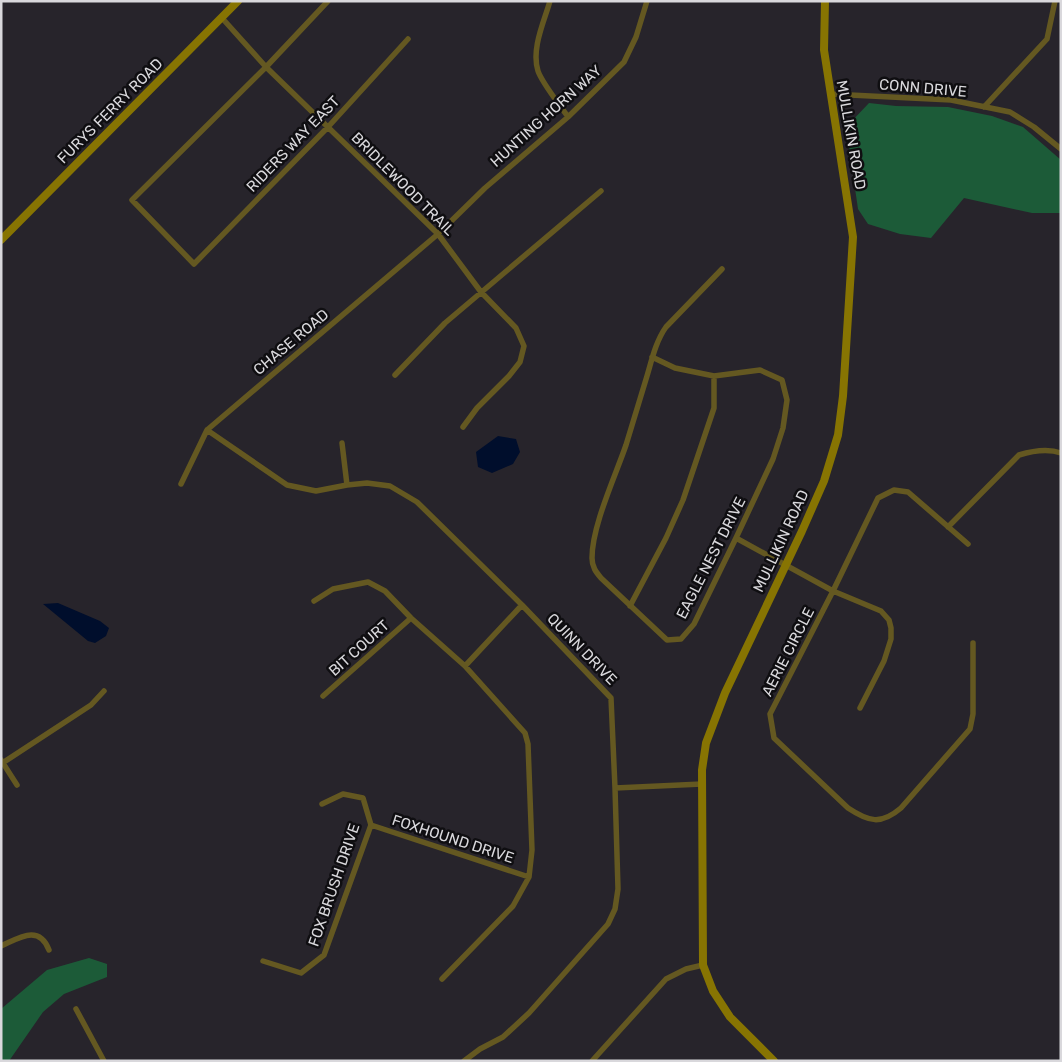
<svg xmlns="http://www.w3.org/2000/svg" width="1062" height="1062" font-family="Rubik,sans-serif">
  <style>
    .forest { fill: #1c5b38 }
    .water { fill: #000e2c }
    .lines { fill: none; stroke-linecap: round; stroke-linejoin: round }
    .street { stroke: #645821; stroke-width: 5.5 }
    .secondary { stroke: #877402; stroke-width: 8 }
    .labels { text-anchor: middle; stroke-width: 5; stroke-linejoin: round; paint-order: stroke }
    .street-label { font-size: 15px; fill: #d9d8dc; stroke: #0f0e11 }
  </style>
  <rect width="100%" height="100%" fill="#27242b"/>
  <path class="forest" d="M869,103L896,106L948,107L992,116L1023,127L1061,160V213H1032L964,198L931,238L900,234L868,224L858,209L849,147V124Z
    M89,958L107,964V977L64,994L43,1012L9,1061H1V1009L47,970Z"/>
  <path class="water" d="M498,436L516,439L520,452L513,464L492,473L478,467L476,452Z
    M58,603L100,621L109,628L106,636L95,643L88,641L43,604Z"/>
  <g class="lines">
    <path class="street" d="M328,1L266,67L132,200L194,264L328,127L408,39
      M550,1C544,22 531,49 538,71C542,83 560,105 568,117
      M222,18L266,67L438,234L481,292L516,328L524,346L520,362L509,376L477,408L463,427
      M830,94L951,100L1010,112L1034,127L1061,149
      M984,107L1047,39L1055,1
      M652,357L675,368L714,376L760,370L782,380L787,400L783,428L773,459L736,538L694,624L681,639L667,640L601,578C596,572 592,567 592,558C592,526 615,477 626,445C633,422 640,399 647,376C652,359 656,341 666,327L722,269
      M395,375L445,323L601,191
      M207,430L287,485L316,491L347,485L367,483L390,486L417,502L522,605L611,698L615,788L618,889L615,909L608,924L529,1013L503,1037L480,1049L464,1061
      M342,443L347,485
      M181,484L207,430L438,234L485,188L568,117L624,62L636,37L647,1
      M948,527L1019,455C1032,451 1047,448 1061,453
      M736,538L833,591L881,611L889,620L891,628V639L884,661L860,708
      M968,544L908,492L894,490L878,498L833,591L770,714L774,738L848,808C869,822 881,825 901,808L970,729L973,714V643
      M314,601L333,589L368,582L385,591L411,618L465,666L525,733L528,744L532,850L529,877L513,906L442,979
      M630,606L666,538L683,500L714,408V376
      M465,666L522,605
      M323,696L411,618
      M1,760L17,785
      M1,764L91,705L104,691
      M615,788L702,784
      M371,825L529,877
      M1,946C19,938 39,924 49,950
      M263,961L301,973L324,955L371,825L363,798L343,794L322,804
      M76,1009L104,1061
      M592,1061L666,979L686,969L703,965"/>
    <path class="secondary" d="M1,240L238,1
      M774,1061L730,1017L713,991L703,965L702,770L706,743L725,693L802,531L824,481L838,435L843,396L853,237L824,50L825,1"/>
  </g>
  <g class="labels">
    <g class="street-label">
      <text transform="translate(923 88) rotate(5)" y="5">CONN DRIVE</text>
      <text transform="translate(110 111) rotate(-45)" y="5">FURYS FERRY ROAD</text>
      <text transform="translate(546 116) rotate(-42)" y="5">HUNTING HORN WAY</text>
      <text transform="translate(851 135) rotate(80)" y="5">MULLIKIN ROAD</text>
      <text transform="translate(293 144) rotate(-46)" y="5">RIDERS WAY EAST</text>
      <text transform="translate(403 184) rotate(45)" y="5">BRIDLEWOOD TRAIL</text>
      <text transform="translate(291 342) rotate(-40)" y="5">CHASE ROAD</text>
      <text transform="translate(781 541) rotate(-65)" y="5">MULLIKIN ROAD</text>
      <text transform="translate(711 558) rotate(-63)" y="5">EAGLE NEST DRIVE</text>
      <text transform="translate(359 648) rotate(-42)" y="5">BIT COURT</text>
      <text transform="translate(582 649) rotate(46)" y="5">QUINN DRIVE</text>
      <text transform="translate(788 652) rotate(-63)" y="5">AERIE CIRCLE</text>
      <text transform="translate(453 839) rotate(18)" y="5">FOXHOUND DRIVE</text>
      <text transform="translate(334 885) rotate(-71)" y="5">FOX BRUSH DRIVE</text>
    </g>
  </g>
  <rect width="1062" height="1062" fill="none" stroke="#d9d8dc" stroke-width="5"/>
</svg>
